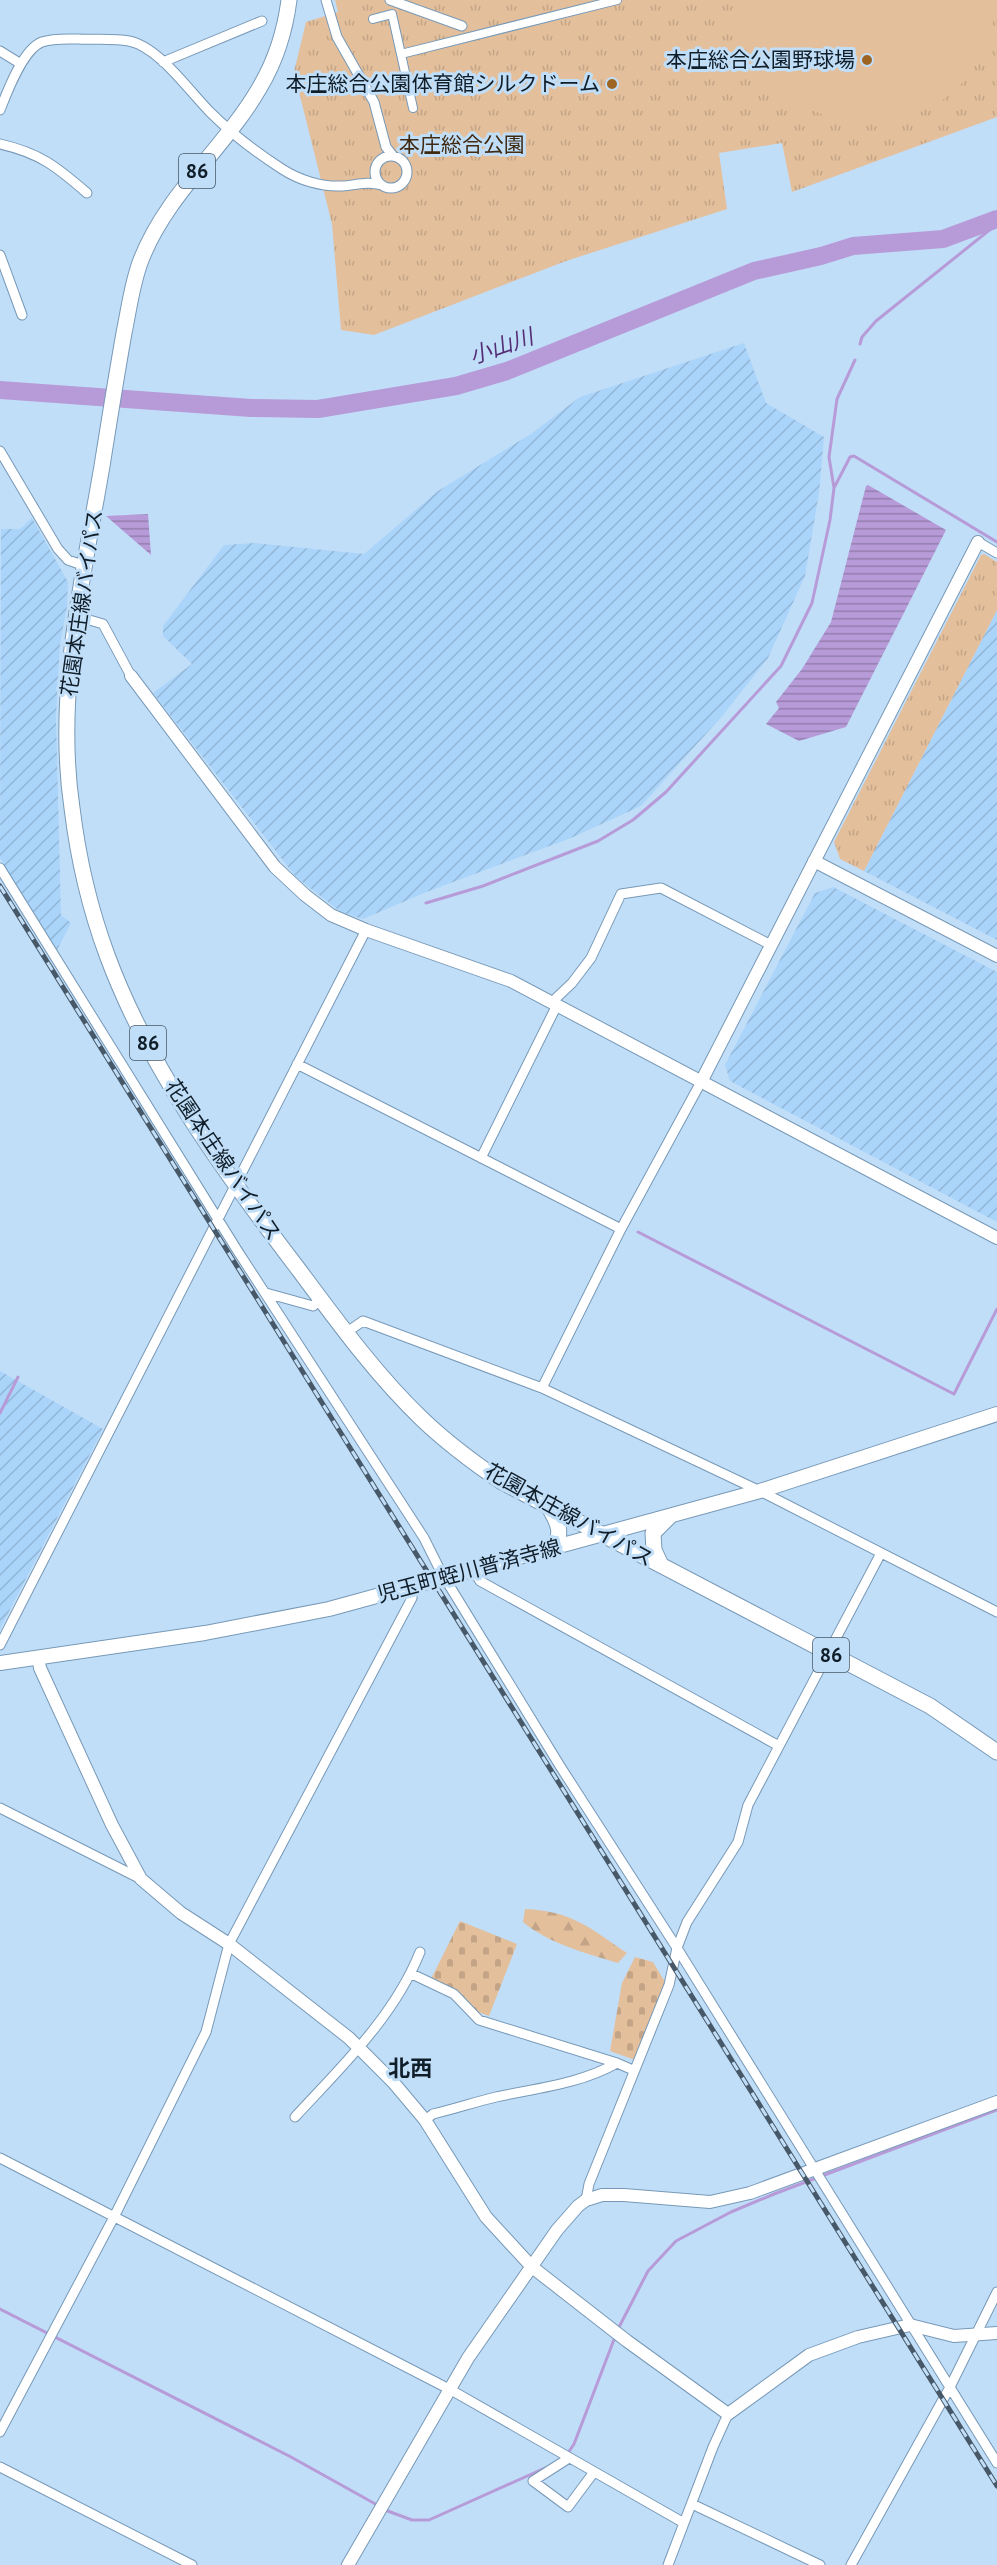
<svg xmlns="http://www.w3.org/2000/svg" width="997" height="2565" font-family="'PT Sans','Noto Sans JP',sans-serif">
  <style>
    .industrial { fill: url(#industrial-furrows) }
    .grass { fill: url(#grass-tufts) }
    .forest { fill: url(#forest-firs) }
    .cemetery { fill: url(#cemetery-stones) }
    .pitch { fill: #e4bf9c }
    .water { fill: url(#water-rules) }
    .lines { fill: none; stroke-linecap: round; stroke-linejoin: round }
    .stream { stroke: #b79bd8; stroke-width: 3 }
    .river { stroke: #b79bd8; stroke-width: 18 }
    .pedestrian-casing { stroke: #7799b7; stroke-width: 10 }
    .minor-casing { stroke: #7799b7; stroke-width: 11 }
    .tertiary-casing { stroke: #7799b7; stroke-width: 14 }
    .secondary-casing { stroke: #7799b7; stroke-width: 16 }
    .primary-casing { stroke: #7799b7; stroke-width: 17 }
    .pedestrian { stroke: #fff; stroke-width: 8 }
    .minor { stroke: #fff; stroke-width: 9 }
    .tertiary { stroke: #fff; stroke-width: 12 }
    .secondary { stroke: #fff; stroke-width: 14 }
    .primary { stroke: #fff; stroke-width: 15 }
    .rail-casing { stroke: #475969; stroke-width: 5 }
    .rail { stroke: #c1def8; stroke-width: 3; stroke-dasharray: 9; stroke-linecap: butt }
    .poi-dot { fill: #9d6422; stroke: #c1def8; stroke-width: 2 }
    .labels { text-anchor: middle; stroke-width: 6; stroke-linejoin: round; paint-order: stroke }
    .shield { fill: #c1def8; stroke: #455867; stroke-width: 1.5 }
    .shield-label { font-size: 20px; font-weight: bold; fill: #101e29 }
    .poi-label { font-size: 21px; fill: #101e29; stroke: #c1def8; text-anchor: end }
    .park-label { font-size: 21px; fill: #402a12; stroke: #c1def8 }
    .street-label { font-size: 21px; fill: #101e29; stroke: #c1def8 }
    .water-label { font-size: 22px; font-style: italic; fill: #542f77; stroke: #c1def8 }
    .neighbourhood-label { font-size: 22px; font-weight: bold; fill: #101e29; stroke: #c1def8 }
  </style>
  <defs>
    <pattern id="industrial-furrows" width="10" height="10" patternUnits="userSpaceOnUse" patternTransform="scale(1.5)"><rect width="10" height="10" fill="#aad4fa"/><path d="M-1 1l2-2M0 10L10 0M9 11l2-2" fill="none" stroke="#91b6d6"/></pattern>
    <pattern id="grass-tufts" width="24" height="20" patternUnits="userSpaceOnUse" patternTransform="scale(1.5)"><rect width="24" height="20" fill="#e4bf9c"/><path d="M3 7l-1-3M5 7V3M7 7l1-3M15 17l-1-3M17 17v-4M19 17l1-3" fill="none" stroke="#c3a486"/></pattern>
    <pattern id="forest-firs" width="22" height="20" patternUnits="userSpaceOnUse" patternTransform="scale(1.5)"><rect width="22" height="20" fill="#e4bf9c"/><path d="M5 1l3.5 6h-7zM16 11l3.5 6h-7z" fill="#c3a486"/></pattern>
    <pattern id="cemetery-stones" width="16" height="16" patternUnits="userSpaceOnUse" patternTransform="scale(1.5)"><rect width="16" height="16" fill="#e4bf9c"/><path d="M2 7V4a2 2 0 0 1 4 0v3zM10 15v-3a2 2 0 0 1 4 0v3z" fill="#c3a486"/></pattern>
    <pattern id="water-rules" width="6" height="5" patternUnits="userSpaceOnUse" patternTransform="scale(1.5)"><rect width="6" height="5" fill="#b79bd8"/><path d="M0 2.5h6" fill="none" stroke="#937eaf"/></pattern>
  </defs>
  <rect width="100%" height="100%" fill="#c1def8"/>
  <path class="industrial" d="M744,343L766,403L824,437L819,493L805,576L768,658L723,715L641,806L571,838L429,891L363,919L341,912L296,877L153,693L192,664L163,636V626L224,545L254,543L364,554L438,491L531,434L580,397Z
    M32,518L68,582L67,607L60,644L56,718L61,915L71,923L57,950L0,858L1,529H20Z
    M997,610V940L864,871Z
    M833,887L997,972V1222L730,1081L725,1065L815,893Z
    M0,1371L103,1429L0,1629Z"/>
  <path class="grass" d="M335,0H997V117L792,192L782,143L719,153L727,209L566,261L374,335L341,330L332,224L294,72L306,22L338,12Z
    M984,554L997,562V610L864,871L840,859L834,842L981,555Z"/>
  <path class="forest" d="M525,1909C573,1911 589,1928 627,1953L618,1963C586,1953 549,1944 523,1922Z"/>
  <path class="cemetery" d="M460,1921L517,1944L489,2016L478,2012L459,1992L431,1979Z
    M635,1957L653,1962L665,1982L635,2060L610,2051L622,1983Z"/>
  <path class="pitch" d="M733,0H996C982,167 752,159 733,0Z"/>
  <path class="water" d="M868,485L946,530L846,727L799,741L766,724L779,708L776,702L802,669L831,622L866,486Z
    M148,514L151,555L106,516Z"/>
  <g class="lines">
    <path class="stream" d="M860,344L862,337L876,321L997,224
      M835,486L850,457L854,456L997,542
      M426,903L483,886L598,841L633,820L666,792L781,666L812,603L830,520L834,488L829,457L837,399L855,360
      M638,1232L954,1394L997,1309
      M0,1413L18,1377
      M0,2309L291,2457L379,2506
      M617,2331L648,2271L676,2241L731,2212L774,2194L997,2110
      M568,2453L574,2444L615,2337
      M385,2510L412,2520H429L545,2468"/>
    <path class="river" d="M0,390L251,408L318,409L456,386L507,371L754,271L821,256L853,246L943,239L997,219"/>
    <g class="pedestrian-casing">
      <path id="pedestrian" d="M373,19L392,14L413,108
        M401,54L617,0"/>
    </g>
    <g class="minor-casing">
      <path id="minor" d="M326,0L337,37L374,102L386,147L393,156
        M390,0L462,26
        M0,51L21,64
        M163,62L262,21
        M0,110C7,92 23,49 42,42C53,38 68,39 79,39C94,40 113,38 129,41C159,47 189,91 210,112C231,133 257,153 282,169C299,180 321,187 342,186C357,185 367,181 382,185
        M0,144C40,153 57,167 87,193
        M375 172a16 16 0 1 1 32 0a16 16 0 1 1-32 0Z
        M0,255L22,315
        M0,451L58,549L68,560L85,566
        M978,542L997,553
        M76,616L103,624L131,676
        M0,868L237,1250L424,1538L441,1572L560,1766L677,1948L997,2463
        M552,1002L572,983L591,958L621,894L661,888L771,945
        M297,1064L621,1229
        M481,1158L557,1005
        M266,1293L313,1306L321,1299
        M347,1332L363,1321L542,1388L760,1491L997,1612
        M542,1388L621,1229L701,1082
        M474,1571L480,1581L779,1746
        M0,1645L366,930
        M0,1808L141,1879
        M412,1974L454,1994L479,2020L617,2063L633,2070
        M295,2117C342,2066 394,2017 420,1952
        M425,2120L433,2114C454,2109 475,2102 496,2097C537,2088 580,2084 617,2063
        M0,2158L451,2390L684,2523
        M586,2200L589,2184L669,1985L677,1948L687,1922L738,1842L748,1805L881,1553
        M0,2432L114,2217L206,2032L229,1944L412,1598V1588
        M569,2458L533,2481L568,2507L594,2472
        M0,2467L192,2565
        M692,2504L820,2565
        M668,2565L713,2447L728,2414
        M851,2565L950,2387L997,2292"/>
    </g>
    <g class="tertiary-casing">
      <path id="tertiary" d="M131,676L275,867L305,895L331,915L366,930L511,981L997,1238
        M814,861L997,956
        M701,1082L978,542
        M38,1657L40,1668L112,1825L141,1879L181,1913L229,1944L349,2038L393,2082L425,2120L486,2217L532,2267L627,2341L728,2414L809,2355L858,2337L910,2325L954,2336L997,2333
        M348,2565L468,2358L557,2230L578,2206L586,2200L602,2195H624L710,2202L750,2193L997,2102"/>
    </g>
    <g class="secondary-casing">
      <path id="secondary" d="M0,1663L205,1633L329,1609L760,1491L997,1414"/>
    </g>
    <g class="primary-casing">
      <path id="primary" d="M289,0C285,31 276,60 260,87C225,148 167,193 141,260C132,283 129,309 124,333C116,378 109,422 102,466C83,578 55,694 72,808C78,857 90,909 107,955C150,1071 225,1173 299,1270C337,1321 376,1375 422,1419C447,1443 474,1463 502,1482L930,1706L997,1752
        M550,1509C558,1523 563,1533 554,1547
        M661,1565L654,1550L653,1533L669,1517"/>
    </g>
    <use href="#pedestrian" class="pedestrian"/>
    <use href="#minor" class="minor"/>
    <use href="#tertiary" class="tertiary"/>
    <use href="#secondary" class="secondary"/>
    <use href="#primary" class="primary"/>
    <g class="rail-casing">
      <path id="rail" d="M0,886L997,2486"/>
    </g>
    <use href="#rail" class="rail"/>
  </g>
  <g class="poi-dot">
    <circle cx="867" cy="60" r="6"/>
    <circle cx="612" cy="84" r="6"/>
  </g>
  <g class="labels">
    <g class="shield">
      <rect x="179" y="154" width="36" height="34" rx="4.5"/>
      <rect x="130" y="1026" width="36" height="34" rx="4.5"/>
      <rect x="813" y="1638" width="36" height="34" rx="4.5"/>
    </g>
    <g class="shield-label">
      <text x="197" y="178">86</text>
      <text x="148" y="1050">86</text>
      <text x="831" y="1662">86</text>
    </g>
    <g class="poi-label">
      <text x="855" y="67">本庄総合公園野球場</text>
      <text x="600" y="91">本庄総合公園体育館シルクドーム</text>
    </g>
    <g class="park-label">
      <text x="462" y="152">本庄総合公園</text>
    </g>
    <g class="street-label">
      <text transform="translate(82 603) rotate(-82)" y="7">花園本庄線バイパス</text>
      <text transform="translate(223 1160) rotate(56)" y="7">花園本庄線バイパス</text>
      <text transform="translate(569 1515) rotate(29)" y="7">花園本庄線バイパス</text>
      <text transform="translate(469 1571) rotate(-15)" y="7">児玉町蛭川普済寺線</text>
    </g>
    <g class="water-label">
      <text transform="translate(501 346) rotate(-19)" y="8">小山川</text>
    </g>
    <g class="neighbourhood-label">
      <text x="410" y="2076">北西</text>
    </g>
  </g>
</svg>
